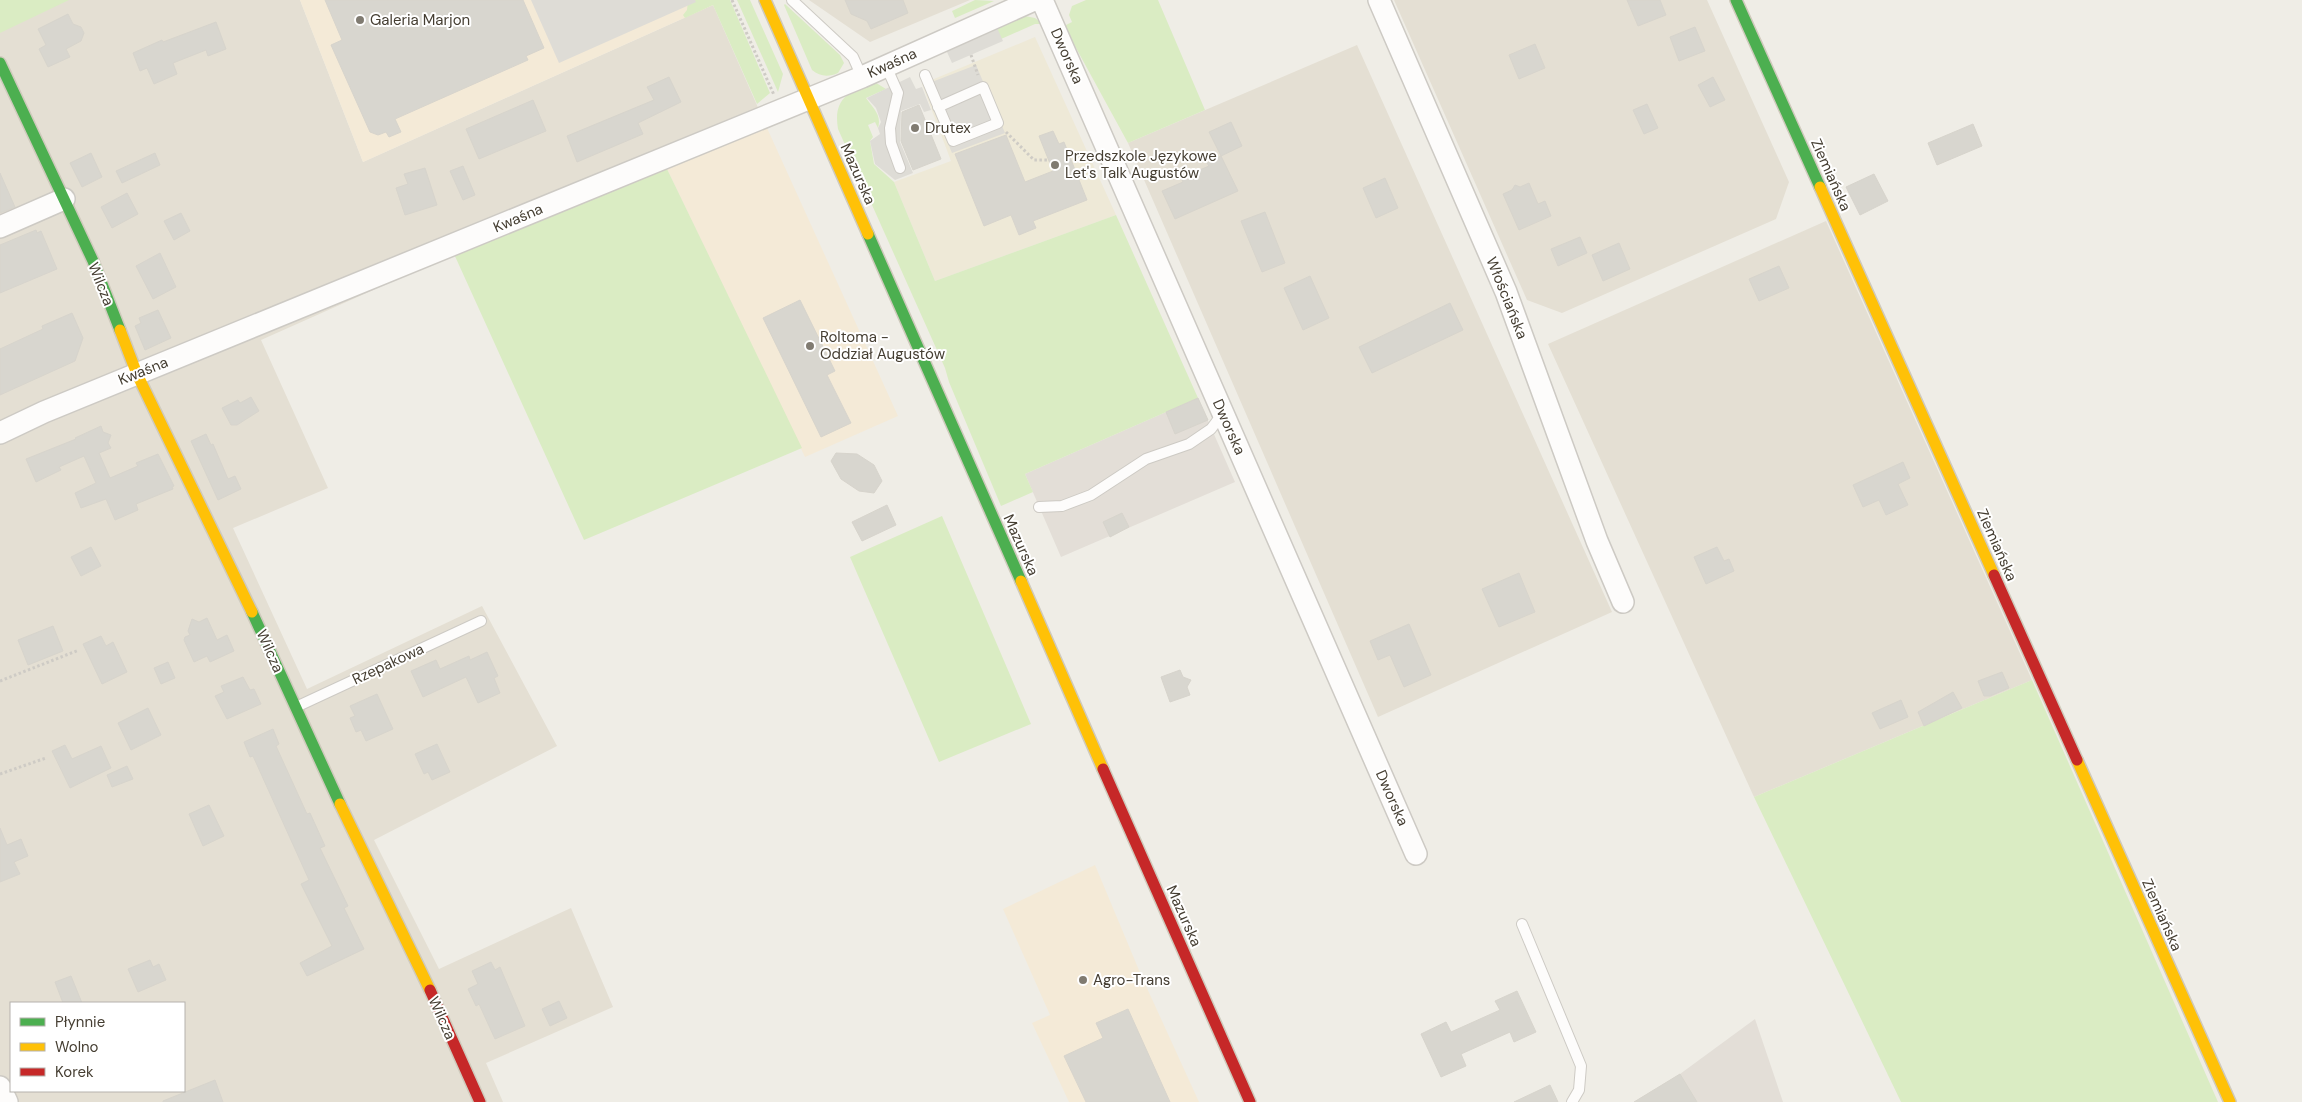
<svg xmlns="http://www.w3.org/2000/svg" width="2302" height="1102" font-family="'DM Sans',sans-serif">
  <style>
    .residential { fill: #e4dfd3; fill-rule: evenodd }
    .commercial { fill: #f4ead7 }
    .industrial { fill: #e3ded7 }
    .education { fill: #eee9d7 }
    .green { fill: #daecc3 }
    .parking { fill: #dedcd6 }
    .building { fill: #d8d6cf; stroke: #d7d4cc }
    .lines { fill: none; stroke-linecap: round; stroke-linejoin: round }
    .lane-casing { stroke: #cdcac4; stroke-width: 12 }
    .street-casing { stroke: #cdcac4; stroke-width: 24 }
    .fast-casing { stroke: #cfcabc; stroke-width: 14 }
    .slow-casing { stroke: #cfcabc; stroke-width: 14 }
    .jam-casing { stroke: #cfcabc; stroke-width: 14 }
    .path { stroke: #cecbc5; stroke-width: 3; stroke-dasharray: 2.5 2.5; stroke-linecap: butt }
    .lane { stroke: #fdfcfb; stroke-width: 10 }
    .street { stroke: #fdfcfb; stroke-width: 21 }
    .fast { stroke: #4caf50; stroke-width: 11 }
    .slow { stroke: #ffc107; stroke-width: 11 }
    .jam { stroke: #c62828; stroke-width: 11 }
    .poi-dot { fill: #807b71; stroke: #fff; stroke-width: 2 }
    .labels { text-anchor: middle; stroke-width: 4; stroke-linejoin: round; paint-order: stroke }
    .poi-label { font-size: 15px; fill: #453e32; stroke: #fff; text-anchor: start }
    .street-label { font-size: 15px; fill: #453e32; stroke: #fff }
  </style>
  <rect width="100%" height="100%" fill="#efede6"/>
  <path class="residential" d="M0,0H300L363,162L713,5L767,128L454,254L261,340L328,488L233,528L307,689L482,606L557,746L374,840L439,969L571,908L613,1007L486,1063L503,1102H0ZM11,1003H184V1091H11Z
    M809,0H970L870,42Z
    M1394,0H1707L1789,182L1776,219L1562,313L1527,300Z
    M1357,45L1612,612L1378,717L1128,143Z
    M1826,221L2032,680L1754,797L1548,344Z"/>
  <path class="commercial" d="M300,0H711L713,5L363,162Z
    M767,128L898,416L805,457L667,169Z
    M1095,865L1141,975L1199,1102H1069L1032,1023L1050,1015L1003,909Z"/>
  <path class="industrial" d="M1198,398L1235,482L1061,557L1025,474Z
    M1755,1019L1783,1102H1634L1680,1074Z"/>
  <path class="education" d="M1035,37L1116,215L935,281L894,182L951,161L922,84Z"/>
  <path class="green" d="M0,0H69L0,33Z
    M688,0H730L770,93L757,104L713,5L685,18L683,15L687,10Z
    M737,0H750L783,74L778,92Z
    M975,0L994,1L955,18L952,11Z
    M1086,0H1158L1205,110L1128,143L1064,26L1072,22L1069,15L1072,6Z
    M785,4L840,55L844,63L838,73C829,77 820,77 812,70L784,5Z
    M1025,16L1035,18L1043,24H1035L1001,39L996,27Z
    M873,81L886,89L866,98C873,108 882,115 878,128L875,122L868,125L873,137L870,141L874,164L894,182L935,281L1116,215L1198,398L1025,474L1033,492L1001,506L949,382L945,368L838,129C833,99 848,92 873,81Z
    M667,169L802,448L584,540L454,254Z
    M942,516L1031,724L939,762L850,557Z
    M2032,680L2218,1102H1901L1754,797Z"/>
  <path class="parking" d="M531,0H695L696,2L559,63Z
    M993,19L1003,41L952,63L942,41Z
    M976,65L1005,133L952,153L924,85Z
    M910,77L916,89L922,87L931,110L924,112L920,104L901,111L900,142L913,173L895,180L875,164L870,141L880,134L878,128L881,122L876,108L867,98Z"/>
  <path class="building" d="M325,0H523L544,48L526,56L528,60L395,119L401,132L389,137L386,132L378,135L370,132L331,45L342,40Z
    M845,0H903L908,13L871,29L867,21L851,14Z
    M1627,0H1660L1666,15L1638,26Z
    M68,14L73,24L81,27L84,33L81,41L66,49L70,57L48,67L39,49L46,45L38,29Z
    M216,22L226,49L208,56L206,50L173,63L177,74L154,84L147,68L140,71L133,53L162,40L163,42Z
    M1695,27L1705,51L1679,61L1670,37Z
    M1535,44L1545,68L1519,79L1509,55Z
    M669,77L681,102L638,123L643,134L577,162L567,136L654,100L647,87Z
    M1713,77L1725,100L1710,107L1698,85Z
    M533,100L546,131L479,159L466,129Z
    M1647,104L1658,128L1644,134L1633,110Z
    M919,105L941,159L913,170L901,141L902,112Z
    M1231,122L1242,146L1221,156L1209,132Z
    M1973,124L1982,146L1937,165L1928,143Z
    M1053,131L1059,144L1064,142L1087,200L1033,221L1036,228L1019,235L1011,215L984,226L955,154L1006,135L1025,182L1053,171L1039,136Z
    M91,153L102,177L82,187L70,163Z
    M155,153L160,165L122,183L116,171Z
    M1221,156L1238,191L1175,219L1162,191L1183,182L1181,178L1209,166L1207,163Z
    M463,166L475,195L463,200L450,171Z
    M425,168L437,205L405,215L396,188L408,184L404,174Z
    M0,173L15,207L0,213Z
    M1874,174L1888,201L1860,215L1846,187Z
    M1385,178L1398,208L1376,218L1363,188Z
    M1529,183L1538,204L1545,201L1551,216L1519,230L1503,194L1512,190L1515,185L1520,187Z
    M127,193L138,214L112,228L101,207Z
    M1265,212L1285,263L1262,272L1241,221Z
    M181,213L190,231L174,240L164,221Z
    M36,230L37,233L41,231L57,269L0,293V245Z
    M1580,237L1587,253L1558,266L1551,249Z
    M1619,243L1630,269L1603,281L1592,255Z
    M160,253L176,287L153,299L136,266Z
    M1779,266L1789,288L1759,301L1749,279Z
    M1310,276L1329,318L1303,330L1284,288Z
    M800,300L835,371L827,375L851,423L821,437L763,318Z
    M1450,303L1463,330L1372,373L1359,347Z
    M158,310L171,338L145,350L135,326L141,323L139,318Z
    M72,313L83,338L75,361L0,395V349L43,329L42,326Z
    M251,397L259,411L237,425H231L222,408L238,400L240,403Z
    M1198,398L1208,420L1175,434L1166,412Z
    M101,426L103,432L111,435L108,443L111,448L99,453L110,478L138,466L136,463L158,454L174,486L172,487L173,489L136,504L138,510L115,520L106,499L81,508L75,493L96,483L84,456L59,467L61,470L36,482L26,459L76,439L75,438Z
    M206,434L211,445L213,444L228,479L235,476L241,489L218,500L191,441Z
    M836,453L857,454L874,465L882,481L874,493L859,491L841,479L831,461Z
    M1903,462L1910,478L1898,484L1908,505L1886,515L1879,500L1863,507L1853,485Z
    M887,505L896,525L862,541L852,522Z
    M1122,513L1129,527L1110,537L1103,522Z
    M91,547L101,566L81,576L71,557Z
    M1717,547L1724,561L1729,559L1734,571L1706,584L1694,557Z
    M1519,573L1535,612L1499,627L1482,589Z
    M207,618L217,640L227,635L234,651L210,662L207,656L194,662L184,640L185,637L190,635L188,631L192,619L199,622Z
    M1409,624L1431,675L1404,687L1390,655L1378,660L1370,641Z
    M53,626L63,651L28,665L18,640Z
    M101,636L106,646L113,642L127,672L102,684L83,644Z
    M487,652L498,676L494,678L500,693L478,703L466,677L423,697L411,671L436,660L440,669L469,656L470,660Z
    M168,662L175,678L161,684L154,668Z
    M1180,670L1183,677L1191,680L1187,687L1190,695L1170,702L1161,677Z
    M2002,672L2009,688L1990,696H1984L1978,681Z
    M243,677L250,690L254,689L261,704L227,719L215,696L224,692L221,686Z
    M1953,692L1962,708L1924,726L1918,712Z
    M377,694L393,729L366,741L361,730L356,732L350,718L355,716L350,706Z
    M1901,700L1908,717L1880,729L1872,713Z
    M148,708L161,735L131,750L118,723Z
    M273,729L279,744L276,746L307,814L310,813L325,846L320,848L348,906L344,908L364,949L307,976L300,963L332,946L301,884L309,880L253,756L250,757L244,742Z
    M437,744L450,772L432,780L428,772L424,774L415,754Z
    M65,745L72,759L101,746L111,768L70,788L52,751Z
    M127,766L133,779L112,787L107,775Z
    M209,805L224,836L203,846L189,814Z
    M0,828L7,845L21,839L28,856L14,862L20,874L0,882Z
    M150,960L153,967L159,964L166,980L138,992L128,969Z
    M491,962L495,970L500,967L525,1026L495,1039L479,1004L476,1006L468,989L478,984L472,971Z
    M71,976L82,1003H63L55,982Z
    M1517,991L1536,1032L1514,1042L1510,1032L1461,1054L1466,1066L1441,1077L1421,1034L1446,1022L1451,1032L1500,1010L1495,1001Z
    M559,1001L567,1018L550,1026L542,1009Z
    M1128,1009L1170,1102H1086L1064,1056L1103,1038L1096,1023Z
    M1680,1074L1697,1102H1634Z
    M215,1080L223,1102H163V1101Z
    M1550,1085L1558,1102H1514Z"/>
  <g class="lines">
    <g class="lane-casing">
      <path id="lane" d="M792,0L853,57L862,77
        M886,66L898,93L890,128L891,143L900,168
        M925,75L953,141L998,123L983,87L938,107
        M1039,507L1062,506L1091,495L1146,459L1189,444L1211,429L1223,413
        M296,707L481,621
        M1522,924L1581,1066L1579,1090L1572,1102"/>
    </g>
    <g class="street-casing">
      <path id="street" d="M1042,0L1416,854
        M1379,0L1506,292L1597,541L1623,602
        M0,227L64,199
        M0,433L44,412L862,77L1034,0
        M0,1087L7,1102"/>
    </g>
    <g class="fast-casing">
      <path id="fast" d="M1736,0L1820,187
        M0,63L93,261L120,330
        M868,234L1021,581
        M252,612L340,804"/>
    </g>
    <g class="slow-casing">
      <path id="slow" d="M765,0L868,234
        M1820,187L1994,575
        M120,330L137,374L252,612
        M1021,581L1103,769
        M2077,760L2230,1102
        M340,804L430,990"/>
    </g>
    <g class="jam-casing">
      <path id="jam" d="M1994,575L2077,760
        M1103,769L1250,1102
        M430,990L480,1102"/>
    </g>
    <path class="path" d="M732,0L774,95
      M971,55L978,75
      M1006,132L1034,160H1048
      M0,681L79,650
      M0,774L46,758"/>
    <use href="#lane" class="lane"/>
    <use href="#street" class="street"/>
    <use href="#fast" class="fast"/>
    <use href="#slow" class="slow"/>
    <use href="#jam" class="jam"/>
  </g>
  <g class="poi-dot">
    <circle cx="360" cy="20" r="5"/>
    <circle cx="915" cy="128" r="5"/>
    <circle cx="1055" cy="165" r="5"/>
    <circle cx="810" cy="346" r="5"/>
    <circle cx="1083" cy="980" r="5"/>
  </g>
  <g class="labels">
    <g class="poi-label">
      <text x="370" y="25">Galeria Marjon</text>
      <text x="925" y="133">Drutex</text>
      <text x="1065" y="161">Przedszkole Językowe<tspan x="1065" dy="17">Let's Talk Augustów</tspan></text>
      <text x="820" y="342">Roltoma -<tspan x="820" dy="17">Oddział Augustów</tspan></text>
      <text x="1093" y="985">Agro-Trans</text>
    </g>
    <g class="street-label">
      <text transform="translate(1067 56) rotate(66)" y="5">Dworska</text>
      <text transform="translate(892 63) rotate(-24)" y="5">Kwaśna</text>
      <text transform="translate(858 174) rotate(66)" y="5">Mazurska</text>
      <text transform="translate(1831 175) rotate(66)" y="5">Ziemiańska</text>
      <text transform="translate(518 218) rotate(-23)" y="5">Kwaśna</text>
      <text transform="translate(101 284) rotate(68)" y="5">Wilcza</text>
      <text transform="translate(1507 298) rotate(68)" y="5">Włościańska</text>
      <text transform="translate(143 371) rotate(-22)" y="5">Kwaśna</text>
      <text transform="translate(1229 427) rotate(66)" y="5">Dworska</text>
      <text transform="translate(1021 545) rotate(66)" y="5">Mazurska</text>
      <text transform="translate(1997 545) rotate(66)" y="5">Ziemiańska</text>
      <text transform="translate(270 651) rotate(66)" y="5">Wilcza</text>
      <text transform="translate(388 664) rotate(-25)" y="5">Rzepakowa</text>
      <text transform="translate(1392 798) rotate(66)" y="5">Dworska</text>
      <text transform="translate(2162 915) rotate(66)" y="5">Ziemiańska</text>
      <text transform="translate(1184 916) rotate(66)" y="5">Mazurska</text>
      <text transform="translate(442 1018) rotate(66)" y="5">Wilcza</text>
    </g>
  </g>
  <rect x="10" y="1002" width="175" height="90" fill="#ffffff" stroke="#b5b2ad"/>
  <rect x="20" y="1018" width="25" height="8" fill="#4caf50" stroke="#b5b2ad"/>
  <text x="55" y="1027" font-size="15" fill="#453e32">Płynnie</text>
  <rect x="20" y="1043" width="25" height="8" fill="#ffc107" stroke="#b5b2ad"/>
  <text x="55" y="1052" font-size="15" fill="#453e32">Wolno</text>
  <rect x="20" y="1068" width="25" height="8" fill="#c62828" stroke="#b5b2ad"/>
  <text x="55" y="1077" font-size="15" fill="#453e32">Korek</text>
</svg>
